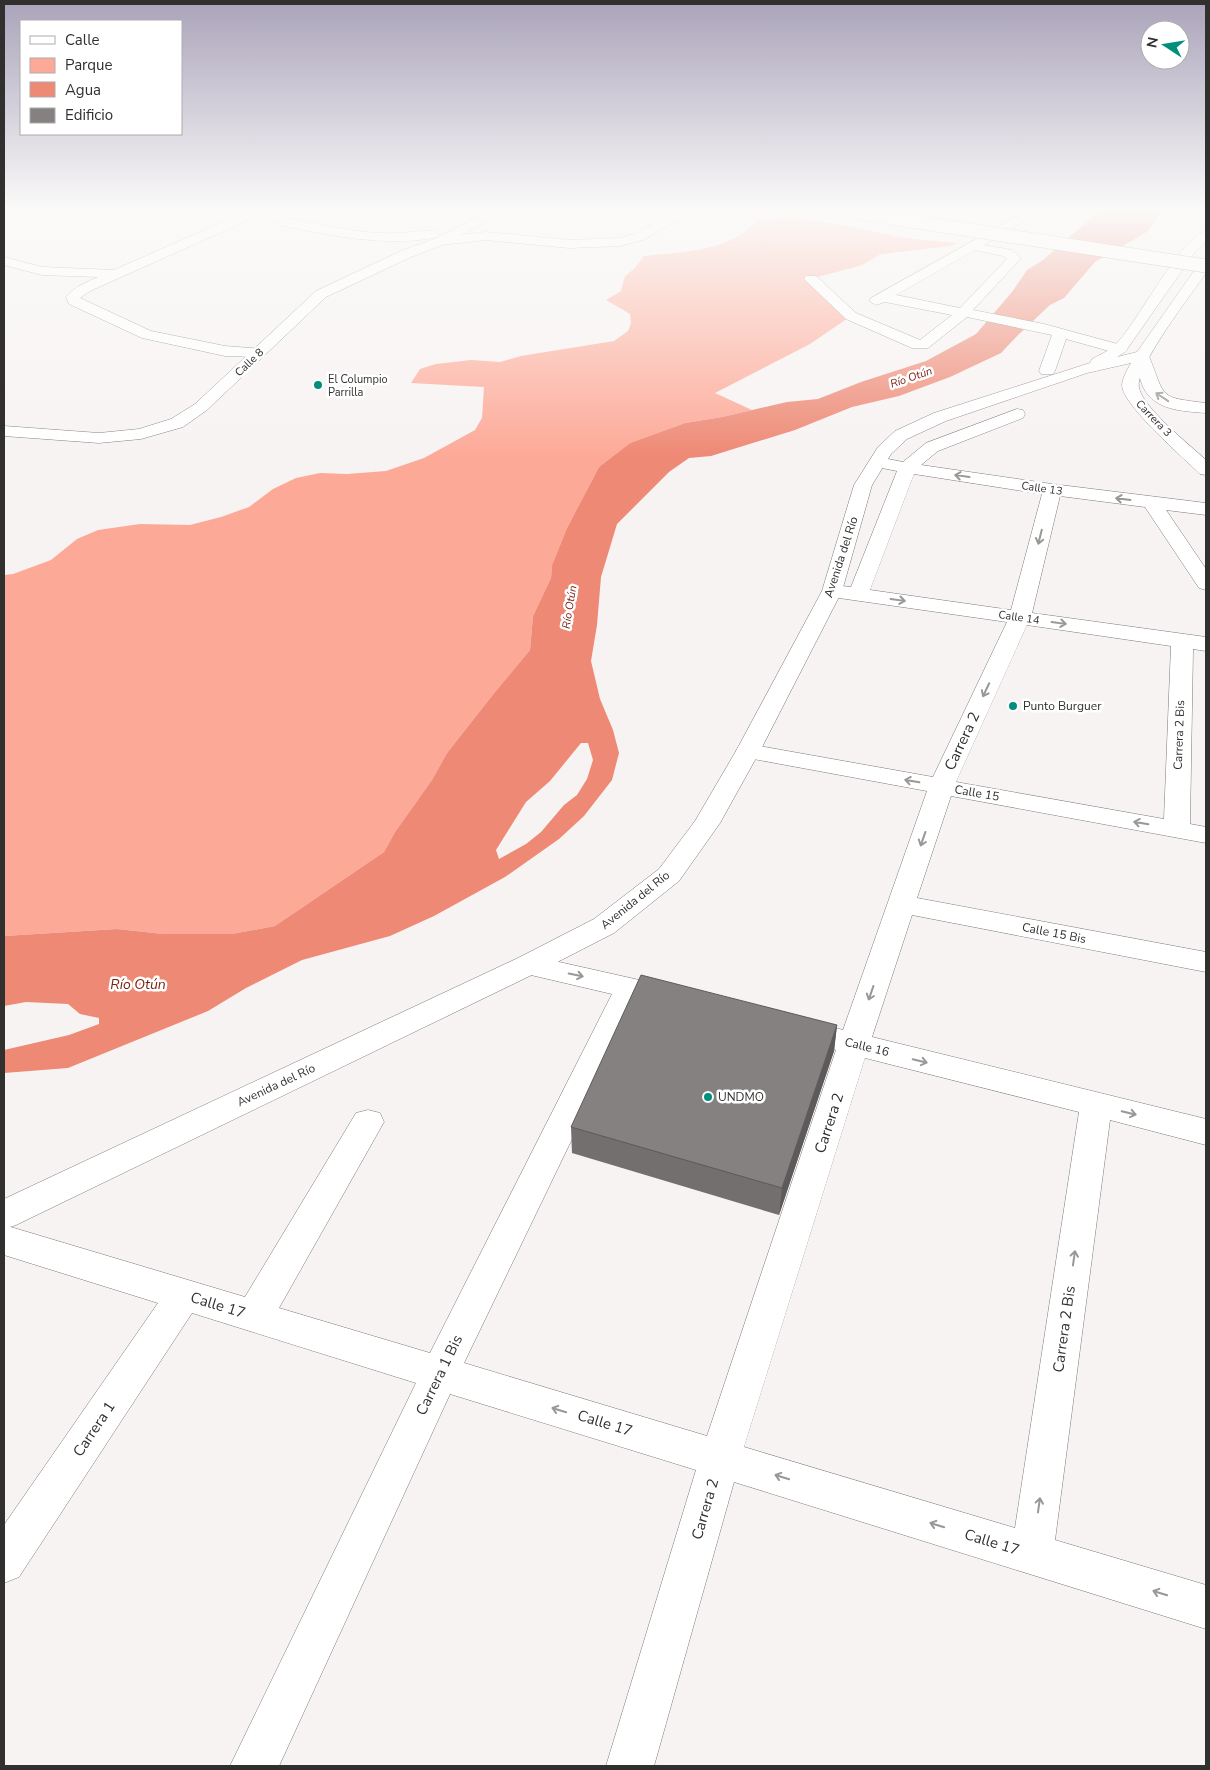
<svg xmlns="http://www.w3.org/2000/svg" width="1210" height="1770" font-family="'Nunito Sans',sans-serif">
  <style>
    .green { fill: #fda997 }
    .water { fill: #ee8975; fill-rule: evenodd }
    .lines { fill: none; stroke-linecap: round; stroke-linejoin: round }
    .street-casing { stroke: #7d7a79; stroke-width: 1 }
    .secondary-casing { stroke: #7d7a79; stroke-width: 1 }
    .primary-casing { stroke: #7d7a79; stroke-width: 1 }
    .street { fill: #fff; fill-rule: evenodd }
    .secondary { fill: #fff; fill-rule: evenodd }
    .primary { fill: #fff; fill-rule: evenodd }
    .primary-bridge-casing { stroke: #7d7a79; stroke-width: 14; stroke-linecap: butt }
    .primary-bridge { stroke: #fff; stroke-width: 13 }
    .wall { fill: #726f6e }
    .shaded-wall { fill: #5c5a5a }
    .building { fill: #848180; stroke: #5c5a5a }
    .oneway { stroke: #989897 }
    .poi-dot { fill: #008f7a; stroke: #fff; stroke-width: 2 }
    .labels { text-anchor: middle; stroke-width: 5; stroke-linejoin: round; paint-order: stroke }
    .far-street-label { font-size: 11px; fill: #31302f; stroke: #fff }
    .far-water-label { font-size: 11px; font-style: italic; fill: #7b2213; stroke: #fff }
    .far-poi-label { font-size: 11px; fill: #31302f; stroke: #fff; text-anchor: start }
    .street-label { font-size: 12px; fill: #31302f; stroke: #fff }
    .poi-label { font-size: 12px; fill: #31302f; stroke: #fff; text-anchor: start }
    .water-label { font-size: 14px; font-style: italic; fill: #7b2213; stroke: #fff }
    .near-street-label { font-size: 15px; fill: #31302f; stroke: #fff }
  </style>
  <rect width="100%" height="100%" fill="#f7f3f2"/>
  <path class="green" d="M788,218L839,224L904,238L957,243L951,246L881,254L862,265L811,279L851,316L810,344L715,393L752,410L722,417L685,423L630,443L599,467L567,528L552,565L551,578L533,616L530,650L495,692L447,753L432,780L395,832L384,852L275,926L232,934H163L117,929L4,936V575L13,574L51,560L77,539L98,530L140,524L190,525L221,517L249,507L273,489L296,478L320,473L347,474L386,471L424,458L475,430L482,418L484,387L411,383L420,369L436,364L471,360L500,362L521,356L614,341L628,331L631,323L630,314L606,300L621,291L625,276L634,269L644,256C682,251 729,253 756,221Z"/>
  <path class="water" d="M1108,209H1176L1159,216L1147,232L1095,262L1064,298L1050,305L1018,335L1001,353L950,377L899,396L852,407L795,430L711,456L689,458L669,472L617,524L601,577L597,625L591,661L600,699L613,730L619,753L612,780L584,816L559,839L505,877L434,916L390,936L302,960L246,988L208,1011L68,1068L4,1073V1050L69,1035L99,1024V1018L80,1014L68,1004L26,1002L4,1006V936L117,929L163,934H232L275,926L384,852L395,832L432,780L447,753L495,692L530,650L533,616L551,578L552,565L567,528L599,467L630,443L685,423L722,417L787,402L818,399L861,382L926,361L976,334L1012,292L1027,270L1043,260L1096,214ZM581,743H588L593,760L587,779L577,795L564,805L541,832L526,844L499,859L496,850L526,802L550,781Z"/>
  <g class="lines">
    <g class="street-casing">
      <path id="street" d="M245,209H258L244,222L90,291L80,298L151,331L225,346L264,349L267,352L264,355L259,357L225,356L142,338L69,304L66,297C74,287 87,282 98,277L42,275L4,265V257L42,267L114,270L236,216Z
        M1030,209H1044L984,245L1012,250L1021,258L973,310L1044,324L1125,346L1128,349L1125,352L1120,354L1066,339L1055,371L1053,374H1041L1039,371L1052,335L967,317L928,348H912L846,319L804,279L806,276H816L856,313L920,340L952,315L885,302L876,305L869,301L871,298ZM975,250L1003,256L1007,259L960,308L896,295Z
        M1141,351L1146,353L1149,356C1166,399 1158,397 1206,403V413C1183,411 1155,411 1143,387C1139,377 1137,366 1133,356L1136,353Z
        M1017,409L1023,410L1025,414L1023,418L938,451L921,465L1052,484L1206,503V515L1166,510L1206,569V590L1199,588L1145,507L1060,496L1032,613L1206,637V651L1193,649L1190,824L1206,827V843L951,796L917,898L1206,952V972L912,915L872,1037L1206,1119V1145L1110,1120L1055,1540L1206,1585V1629L734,1482L654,1766H606L696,1470L450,1394L279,1766H230L416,1383L192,1313L19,1577L4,1583V1525L158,1303L4,1255V1225L245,1297L356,1113L368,1110L380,1113L384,1122L279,1308L430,1353L612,994L518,972L513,965L518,958L528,955L657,984L661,991L657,998L646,1001L639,1000L464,1363L707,1436L836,1050L825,1047L820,1039L825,1031L836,1028L843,1030L927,791L748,758L739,756L736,751L739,746L748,744L933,777L1007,622L832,597L825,595L822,591L825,587L832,585L851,587L897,471L872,466L869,462L872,458L878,457L903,462L926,443ZM914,474L1042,494L1011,610L870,590ZM1027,625L1171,646L1164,819L956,782ZM865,1058L1079,1112L1015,1528L744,1447Z"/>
    </g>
    <g class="secondary-casing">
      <path id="secondary" d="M266,209H278V215L284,218C322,224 360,235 399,233C408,233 434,228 439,234L437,237C391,248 323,235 277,224L268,220Z
        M493,209H508L445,244L411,257L326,297L207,410L183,427L141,439L99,443L4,436V426L99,433L139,429L171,419L195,404L316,291L401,251L437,238Z
        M1206,231V241L1195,252L1125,352L1117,357L1137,352L1201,261L1206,260V273C1193,292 1134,368 1139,388C1144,409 1190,445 1206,460V475L1200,474C1184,458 1122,405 1122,385C1123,377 1127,370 1131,363L1087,373L946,421L907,439L891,454L872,485L842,591L760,751L720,823L679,881L614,933L538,972L16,1225L4,1229V1199L518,958L594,919L659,869L695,821L736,751L822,591L854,485L878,447L895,431L934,413L1090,363L1092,359C1099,355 1109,351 1115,345C1138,323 1179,238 1206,231Z"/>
    </g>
    <g class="primary-casing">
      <path id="primary" d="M681,209H696L643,240L620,246L569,248L486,240L441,245L435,241L441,237L486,232L569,240L620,238L635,234Z"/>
    </g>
    <use href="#street" class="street"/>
    <use href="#secondary" class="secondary"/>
    <use href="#primary" class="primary"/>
    <g class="primary-bridge-casing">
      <path id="primary-bridge" d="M832,209L1206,266"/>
    </g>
    <use href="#primary-bridge" class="primary-bridge"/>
  </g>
  <path class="wall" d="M837,1025L834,1051L779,1215L572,1153L571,1127Z"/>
  <path class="shaded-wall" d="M837,1025L834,1051L779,1215L782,1188Z"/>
  <path class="building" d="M641,975L837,1025L782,1188L571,1127Z"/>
  <defs><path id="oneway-shaft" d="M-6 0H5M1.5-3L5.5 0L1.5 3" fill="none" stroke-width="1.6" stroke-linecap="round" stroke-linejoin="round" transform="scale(1.25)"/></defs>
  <g class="oneway">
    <use href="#oneway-shaft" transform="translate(1162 397) rotate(-146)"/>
    <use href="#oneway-shaft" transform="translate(962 476) rotate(-172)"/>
    <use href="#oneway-shaft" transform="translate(1123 499) rotate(-173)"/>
    <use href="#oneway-shaft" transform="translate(1040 537) rotate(104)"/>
    <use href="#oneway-shaft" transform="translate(898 600) rotate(8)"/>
    <use href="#oneway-shaft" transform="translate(1059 623) rotate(8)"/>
    <use href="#oneway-shaft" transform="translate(986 690) rotate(115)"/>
    <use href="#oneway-shaft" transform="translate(912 781) rotate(-170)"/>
    <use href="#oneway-shaft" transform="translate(1141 823) rotate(-170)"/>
    <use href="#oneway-shaft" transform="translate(923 839) rotate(109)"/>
    <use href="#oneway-shaft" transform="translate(576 975) rotate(12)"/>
    <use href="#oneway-shaft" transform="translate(871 993) rotate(109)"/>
    <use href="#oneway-shaft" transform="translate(920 1061) rotate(14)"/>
    <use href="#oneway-shaft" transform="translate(1129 1113) rotate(14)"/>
    <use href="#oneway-shaft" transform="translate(1074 1258) rotate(-82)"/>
    <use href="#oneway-shaft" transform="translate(559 1410) rotate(-163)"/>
    <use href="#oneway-shaft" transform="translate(782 1477) rotate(-163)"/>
    <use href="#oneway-shaft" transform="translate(1039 1505) rotate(-82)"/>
    <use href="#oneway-shaft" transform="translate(937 1525) rotate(-163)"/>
    <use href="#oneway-shaft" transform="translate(1160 1593) rotate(-163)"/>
  </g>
  <linearGradient id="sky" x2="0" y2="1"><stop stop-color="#aaa3ba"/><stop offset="0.46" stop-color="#fbfaf9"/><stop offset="1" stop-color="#fbfaf9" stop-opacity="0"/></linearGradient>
  <rect width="1210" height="457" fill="url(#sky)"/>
  <g class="poi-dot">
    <circle cx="318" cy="385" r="5"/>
    <circle cx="1013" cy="706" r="5"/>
    <circle cx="708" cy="1097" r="5"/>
  </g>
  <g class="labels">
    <g class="far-street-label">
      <text transform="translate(249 362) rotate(-44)" y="4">Calle 8</text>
      <text transform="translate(1154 418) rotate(46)" y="4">Carrera 3</text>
      <text transform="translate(1042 488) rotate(8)" y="4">Calle 13</text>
      <text transform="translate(1019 617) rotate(8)" y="4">Calle 14</text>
    </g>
    <g class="far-water-label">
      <text transform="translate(911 377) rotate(-19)" y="4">Río Otún</text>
      <text transform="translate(569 607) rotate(-81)" y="4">Río Otún</text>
    </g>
    <g class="far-poi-label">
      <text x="328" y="383">El Columpio<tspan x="328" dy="13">Parrilla</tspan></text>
    </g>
    <g class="street-label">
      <text transform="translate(841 557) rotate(-72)" y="4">Avenida del Río</text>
      <text transform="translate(1179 735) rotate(-88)" y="4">Carrera 2 Bis</text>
      <text transform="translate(977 793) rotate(10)" y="4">Calle 15</text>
      <text transform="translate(635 900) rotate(-39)" y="4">Avenida del Río</text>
      <text transform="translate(1054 933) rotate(11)" y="4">Calle 15 Bis</text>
      <text transform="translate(867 1047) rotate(14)" y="4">Calle 16</text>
      <text transform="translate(276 1085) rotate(-25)" y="4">Avenida del Río</text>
    </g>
    <g class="poi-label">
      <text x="1023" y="710">Punto Burguer</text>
      <text x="718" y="1101">UNDMO</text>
    </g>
    <g class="water-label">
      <text x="138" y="989">Río Otún</text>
    </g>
    <g class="near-street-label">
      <text transform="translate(962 741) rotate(-65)" y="5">Carrera 2</text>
      <text transform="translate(829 1123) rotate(-72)" y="5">Carrera 2</text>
      <text transform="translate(218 1305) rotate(17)" y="5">Calle 17</text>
      <text transform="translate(1064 1329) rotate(-82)" y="5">Carrera 2 Bis</text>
      <text transform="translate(439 1375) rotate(-64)" y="5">Carrera 1 Bis</text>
      <text transform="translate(605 1423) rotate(17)" y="5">Calle 17</text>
      <text transform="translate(94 1429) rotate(-56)" y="5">Carrera 1</text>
      <text transform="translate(705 1509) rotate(-74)" y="5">Carrera 2</text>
      <text transform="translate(992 1542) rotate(17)" y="5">Calle 17</text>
    </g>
  </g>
  <rect width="1210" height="1770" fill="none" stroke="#31302f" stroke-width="10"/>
  <rect x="20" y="20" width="162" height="115" fill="#ffffff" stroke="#adacac"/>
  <rect x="30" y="36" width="25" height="8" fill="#ffffff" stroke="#adacac"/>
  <text x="65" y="45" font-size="15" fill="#31302f">Calle</text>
  <rect x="30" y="58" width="25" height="15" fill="#fda997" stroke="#adacac"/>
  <text x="65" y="70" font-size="15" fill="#31302f">Parque</text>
  <rect x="30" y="82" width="25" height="15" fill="#ee8975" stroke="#adacac"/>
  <text x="65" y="95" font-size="15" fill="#31302f">Agua</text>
  <rect x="30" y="108" width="25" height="15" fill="#848180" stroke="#adacac"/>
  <text x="65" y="120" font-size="15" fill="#31302f">Edificio</text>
  <g transform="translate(1165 45) rotate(282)"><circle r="24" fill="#ffffff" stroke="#adacac"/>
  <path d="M0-4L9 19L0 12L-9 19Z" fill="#008f7a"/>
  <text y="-8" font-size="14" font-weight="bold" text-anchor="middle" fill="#31302f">N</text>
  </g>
</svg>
